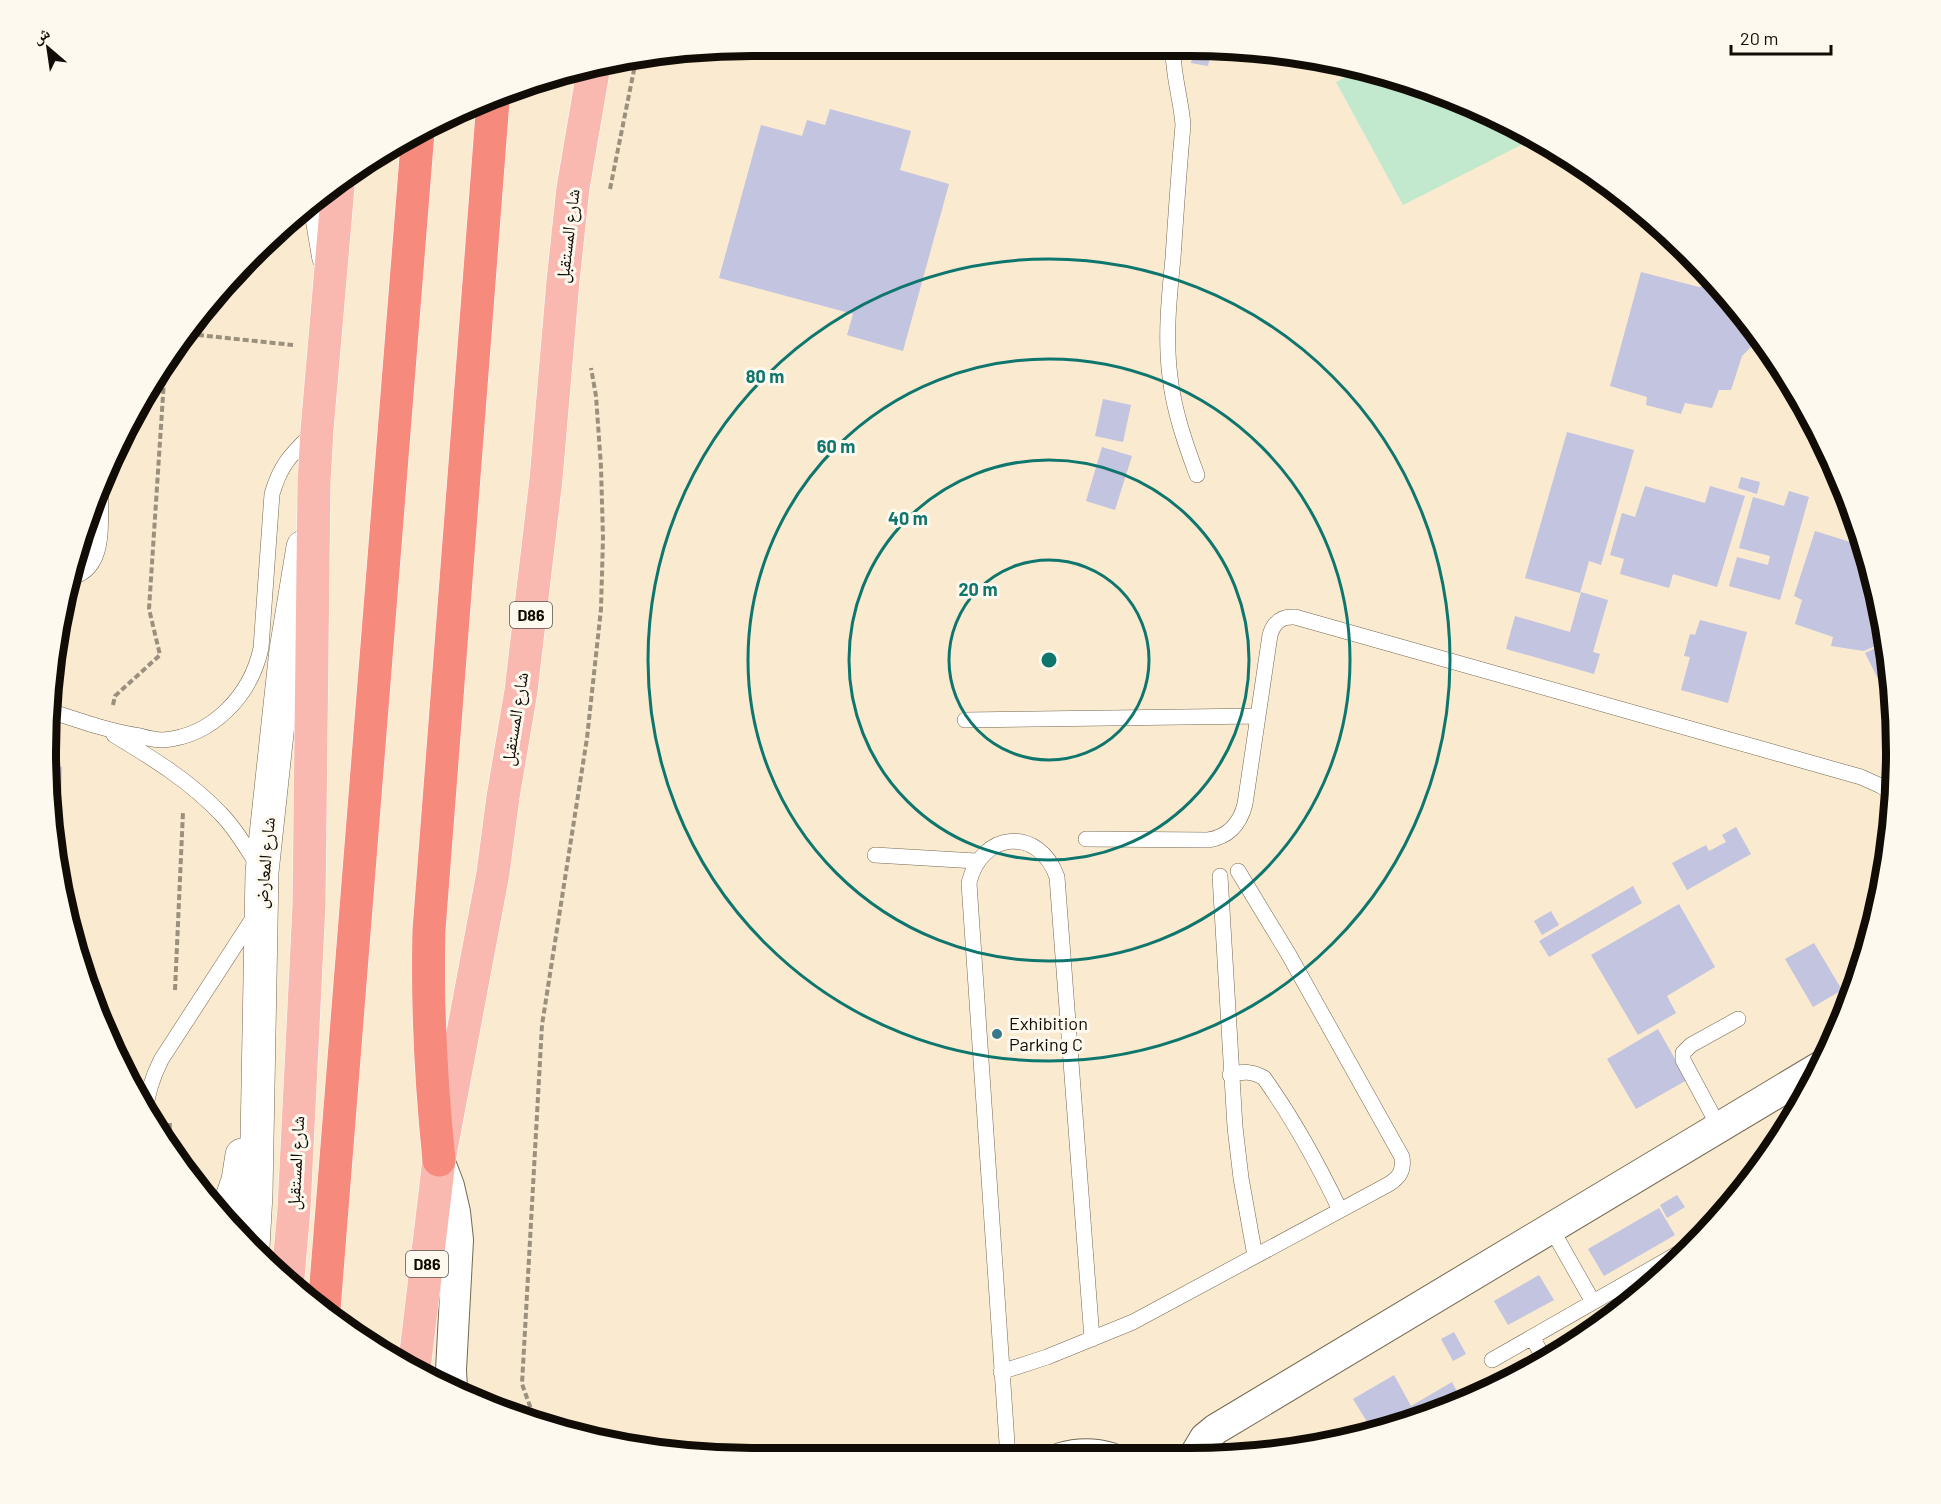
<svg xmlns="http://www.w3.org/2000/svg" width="1941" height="1504" font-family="Barlow,'Noto Naskh Arabic',sans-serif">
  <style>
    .green { fill: #c2e9cd }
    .building { fill: #c3c4df }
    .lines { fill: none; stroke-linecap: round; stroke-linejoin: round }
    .lane-casing { stroke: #756851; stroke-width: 16 }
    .street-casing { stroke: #756851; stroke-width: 32 }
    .secondary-casing { stroke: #756851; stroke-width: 34 }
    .primary-casing { stroke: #fff; stroke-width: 34 }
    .highway-casing { stroke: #fff; stroke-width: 34 }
    .path { stroke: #9b907e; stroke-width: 4; stroke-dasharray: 6 3; stroke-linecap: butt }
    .lane { stroke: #fff; stroke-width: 15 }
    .street { stroke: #fff; stroke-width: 30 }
    .secondary { stroke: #fff; stroke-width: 33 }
    .primary { stroke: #f9b9b1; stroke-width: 33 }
    .highway { stroke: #f58a7d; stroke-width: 33 }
    .ring { fill: none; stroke: #0f766e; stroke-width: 3 }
    .poi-dot { fill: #37798a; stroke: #fef9ee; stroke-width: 2 }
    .labels { text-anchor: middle; stroke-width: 6; stroke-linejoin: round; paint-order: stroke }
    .shield { fill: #fef9ee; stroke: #58534b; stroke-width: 1.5 }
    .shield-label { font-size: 16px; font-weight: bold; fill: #110c05 }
    .street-label { font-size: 18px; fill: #110c05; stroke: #fef9ee }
    .poi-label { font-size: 18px; fill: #110c05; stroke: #fef9ee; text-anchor: start }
    .rim { fill: none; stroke: #110c05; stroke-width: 8 }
    .centre { fill: #0f766e; stroke: #fef9ee; stroke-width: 3 }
    .ring-label { font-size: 18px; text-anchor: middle; font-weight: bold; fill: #0f766e; stroke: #fef9ee; stroke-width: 6; stroke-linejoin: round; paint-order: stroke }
  </style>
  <rect width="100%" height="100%" fill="#f9ead0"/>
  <path class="green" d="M1357,71L1416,82L1537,137L1403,205L1336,82Z"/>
  <path class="building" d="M1194,46H1212L1208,66L1191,63Z
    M830,109L911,131L900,170L949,184L903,351L847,335L853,314L719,278L761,125L802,136L807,120L825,125Z
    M1641,272L1699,287L1717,283L1741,314L1756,342L1742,356L1731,390H1719L1712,408L1685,403L1681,414L1646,405L1647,397L1610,386Z
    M1103,399L1131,405L1123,442L1095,436Z
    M1567,432L1634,450L1601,565L1589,561L1580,593L1525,578Z
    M1102,447L1132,456L1115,510L1086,501Z
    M1741,477L1760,482L1757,494L1738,488Z
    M1645,486L1705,503L1710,486L1745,496L1717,587L1673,574L1669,588L1620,574L1624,559L1610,555L1622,513L1635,517Z
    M1789,491L1809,497L1780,600L1729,586L1737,557L1768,565L1770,556L1739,548L1753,497L1784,506Z
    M1815,531L1863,546L1886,641L1864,651L1831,646L1833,637L1795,624L1802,600L1794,596Z
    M1581,592L1608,600L1593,652L1600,654L1594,674L1506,649L1515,616L1570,632Z
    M1700,620L1747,632L1728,703L1681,690L1690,657L1684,656L1690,634L1695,635Z
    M1886,643L1890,659L1891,680L1881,685L1865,653Z
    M47,766L62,767L61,803H52Z
    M1736,827L1751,854L1687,890L1672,863L1706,845L1709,851L1726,842L1722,835Z
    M1633,886L1642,903L1549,957L1539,941Z
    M1679,904L1715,967L1667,996L1676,1013L1638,1035L1591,955Z
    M1551,911L1559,925L1542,935L1534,921Z
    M1814,943L1842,990L1813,1007L1785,959Z
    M1658,1029L1687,1080L1636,1109L1607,1059Z
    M1677,1195L1685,1207L1667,1218L1660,1205Z
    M1659,1208L1675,1235L1604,1276L1588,1249Z
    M1539,1275L1554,1300L1508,1325L1494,1301Z
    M1454,1332L1466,1354L1453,1361L1441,1339Z
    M1524,1366L1527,1371L1498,1384L1496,1382Z
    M1394,1375L1411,1406L1452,1382L1462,1401L1416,1422L1372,1430L1353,1399Z"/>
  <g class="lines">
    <g class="lane-casing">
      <path id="lane" d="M1173,46C1172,73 1181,98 1183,125C1179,169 1176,213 1173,258C1169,298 1165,337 1170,377C1174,411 1185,443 1197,475
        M311,207L320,260
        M68,578C108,571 99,522 101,492
        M50,711C80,721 109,731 140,736C147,738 155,740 163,740C213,736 251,695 261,648L272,494C281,463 292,454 314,432
        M965,720L1258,716
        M114,735C152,758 190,781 221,814C236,829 247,849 258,866
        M1086,839L1208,840C1228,837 1240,824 1245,804L1270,635C1274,622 1281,616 1295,617L1861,777L1881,786L1894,795
        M875,855L976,861
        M1220,876L1235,1127L1241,1178L1255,1256
        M1230,1075C1244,1071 1252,1071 1264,1078C1294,1120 1318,1164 1340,1210
        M145,1113C147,1094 152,1078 161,1060L255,915
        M1719,1127L1683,1060V1053L1691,1045L1738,1019
        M1551,1228L1593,1302
        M1532,1337L1546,1362
        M1492,1360L1691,1246
        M1001,1372L1047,1357L1133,1322L1389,1184C1400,1177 1404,1170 1402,1157L1289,955L1238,871
        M1008,1458L969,883C981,831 1039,826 1057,877L1092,1339"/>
    </g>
    <g class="street-casing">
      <path id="street" d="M439,1160L449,1186L455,1212L458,1240L451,1370L452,1389
        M1061,1458C1078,1453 1094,1453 1111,1458
        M1193,1458L1205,1438L1216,1429L1823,1065"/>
    </g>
    <g class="secondary-casing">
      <path id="secondary" d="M224,1221L238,1180L242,1155
        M253,1247L256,1194L262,872L286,650L303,547"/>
    </g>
    <g class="primary-casing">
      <path id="primary" d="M288,1277L294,1209L309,905L314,483L317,430L338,187
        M414,1369L439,1160L493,873L503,797L521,691L546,479L563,281L573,188L594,66"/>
    </g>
    <g class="highway-casing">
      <path id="highway" d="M439,1160C431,1083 427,1007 429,930L493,101
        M324,1309L418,132"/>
    </g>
    <path class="path" d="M610,189L636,60
      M189,334L293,345
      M113,705L115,696L160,655L149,609L165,365
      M175,990L183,812
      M169,1147L170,1120
      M539,1423L531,1409L522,1384L542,1025L587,738L601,609L603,538L601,467L596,396L591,368"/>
    <use href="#lane" class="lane"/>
    <use href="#street" class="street"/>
    <use href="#secondary" class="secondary"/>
    <use href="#primary" class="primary"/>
    <use href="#highway" class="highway"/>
  </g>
  <g class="ring">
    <circle cx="1049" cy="660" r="100"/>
    <circle cx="1049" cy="660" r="200"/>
    <circle cx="1049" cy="660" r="301"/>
    <circle cx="1049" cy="660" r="401"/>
  </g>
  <circle class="poi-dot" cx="997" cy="1034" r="6"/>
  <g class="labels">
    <g class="shield">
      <rect x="510" y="602" width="42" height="26" rx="4.5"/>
      <rect x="406" y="1251" width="42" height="26" rx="4.5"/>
    </g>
    <g class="shield-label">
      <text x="531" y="621">D86</text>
      <text x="427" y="1270">D86</text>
    </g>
    <g class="street-label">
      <text transform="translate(568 236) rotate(-83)" y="6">شارع المستقبل</text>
      <text transform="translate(515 719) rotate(-81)" y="6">شارع المستقبل</text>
      <text transform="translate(265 863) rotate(-85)" y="6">شارع المعارض</text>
      <text transform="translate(296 1163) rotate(-87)" y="6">شارع المستقبل</text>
    </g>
    <g class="poi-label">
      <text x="1009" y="1030">Exhibition<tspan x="1009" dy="21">Parking C</tspan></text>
    </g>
  </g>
  <path d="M0 0H1941V1504H0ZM752 56H1190A696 696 0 0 1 1886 752V752A696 696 0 0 1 1190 1448H752A696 696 0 0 1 56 752V752A696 696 0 0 1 752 56Z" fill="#fef9ee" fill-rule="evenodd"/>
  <path class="rim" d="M752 56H1190A696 696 0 0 1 1886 752V752A696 696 0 0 1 1190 1448H752A696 696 0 0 1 56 752V752A696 696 0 0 1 752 56Z"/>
  <circle cx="1049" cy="660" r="9" class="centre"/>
  <g class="ring-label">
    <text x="765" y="383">80 m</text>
    <text x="836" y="453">60 m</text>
    <text x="908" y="525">40 m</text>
    <text x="978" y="596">20 m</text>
  </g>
  <g transform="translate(48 48) rotate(331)" stroke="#fef9ee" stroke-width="4.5" paint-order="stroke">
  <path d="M0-4.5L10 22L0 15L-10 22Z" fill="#110c05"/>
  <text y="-9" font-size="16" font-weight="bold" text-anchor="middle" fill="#110c05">ش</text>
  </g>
  <path d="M1731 45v9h100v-9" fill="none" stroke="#110c05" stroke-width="3"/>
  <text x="1740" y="45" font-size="18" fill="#110c05" stroke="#fef9ee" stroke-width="4.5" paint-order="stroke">20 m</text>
</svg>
